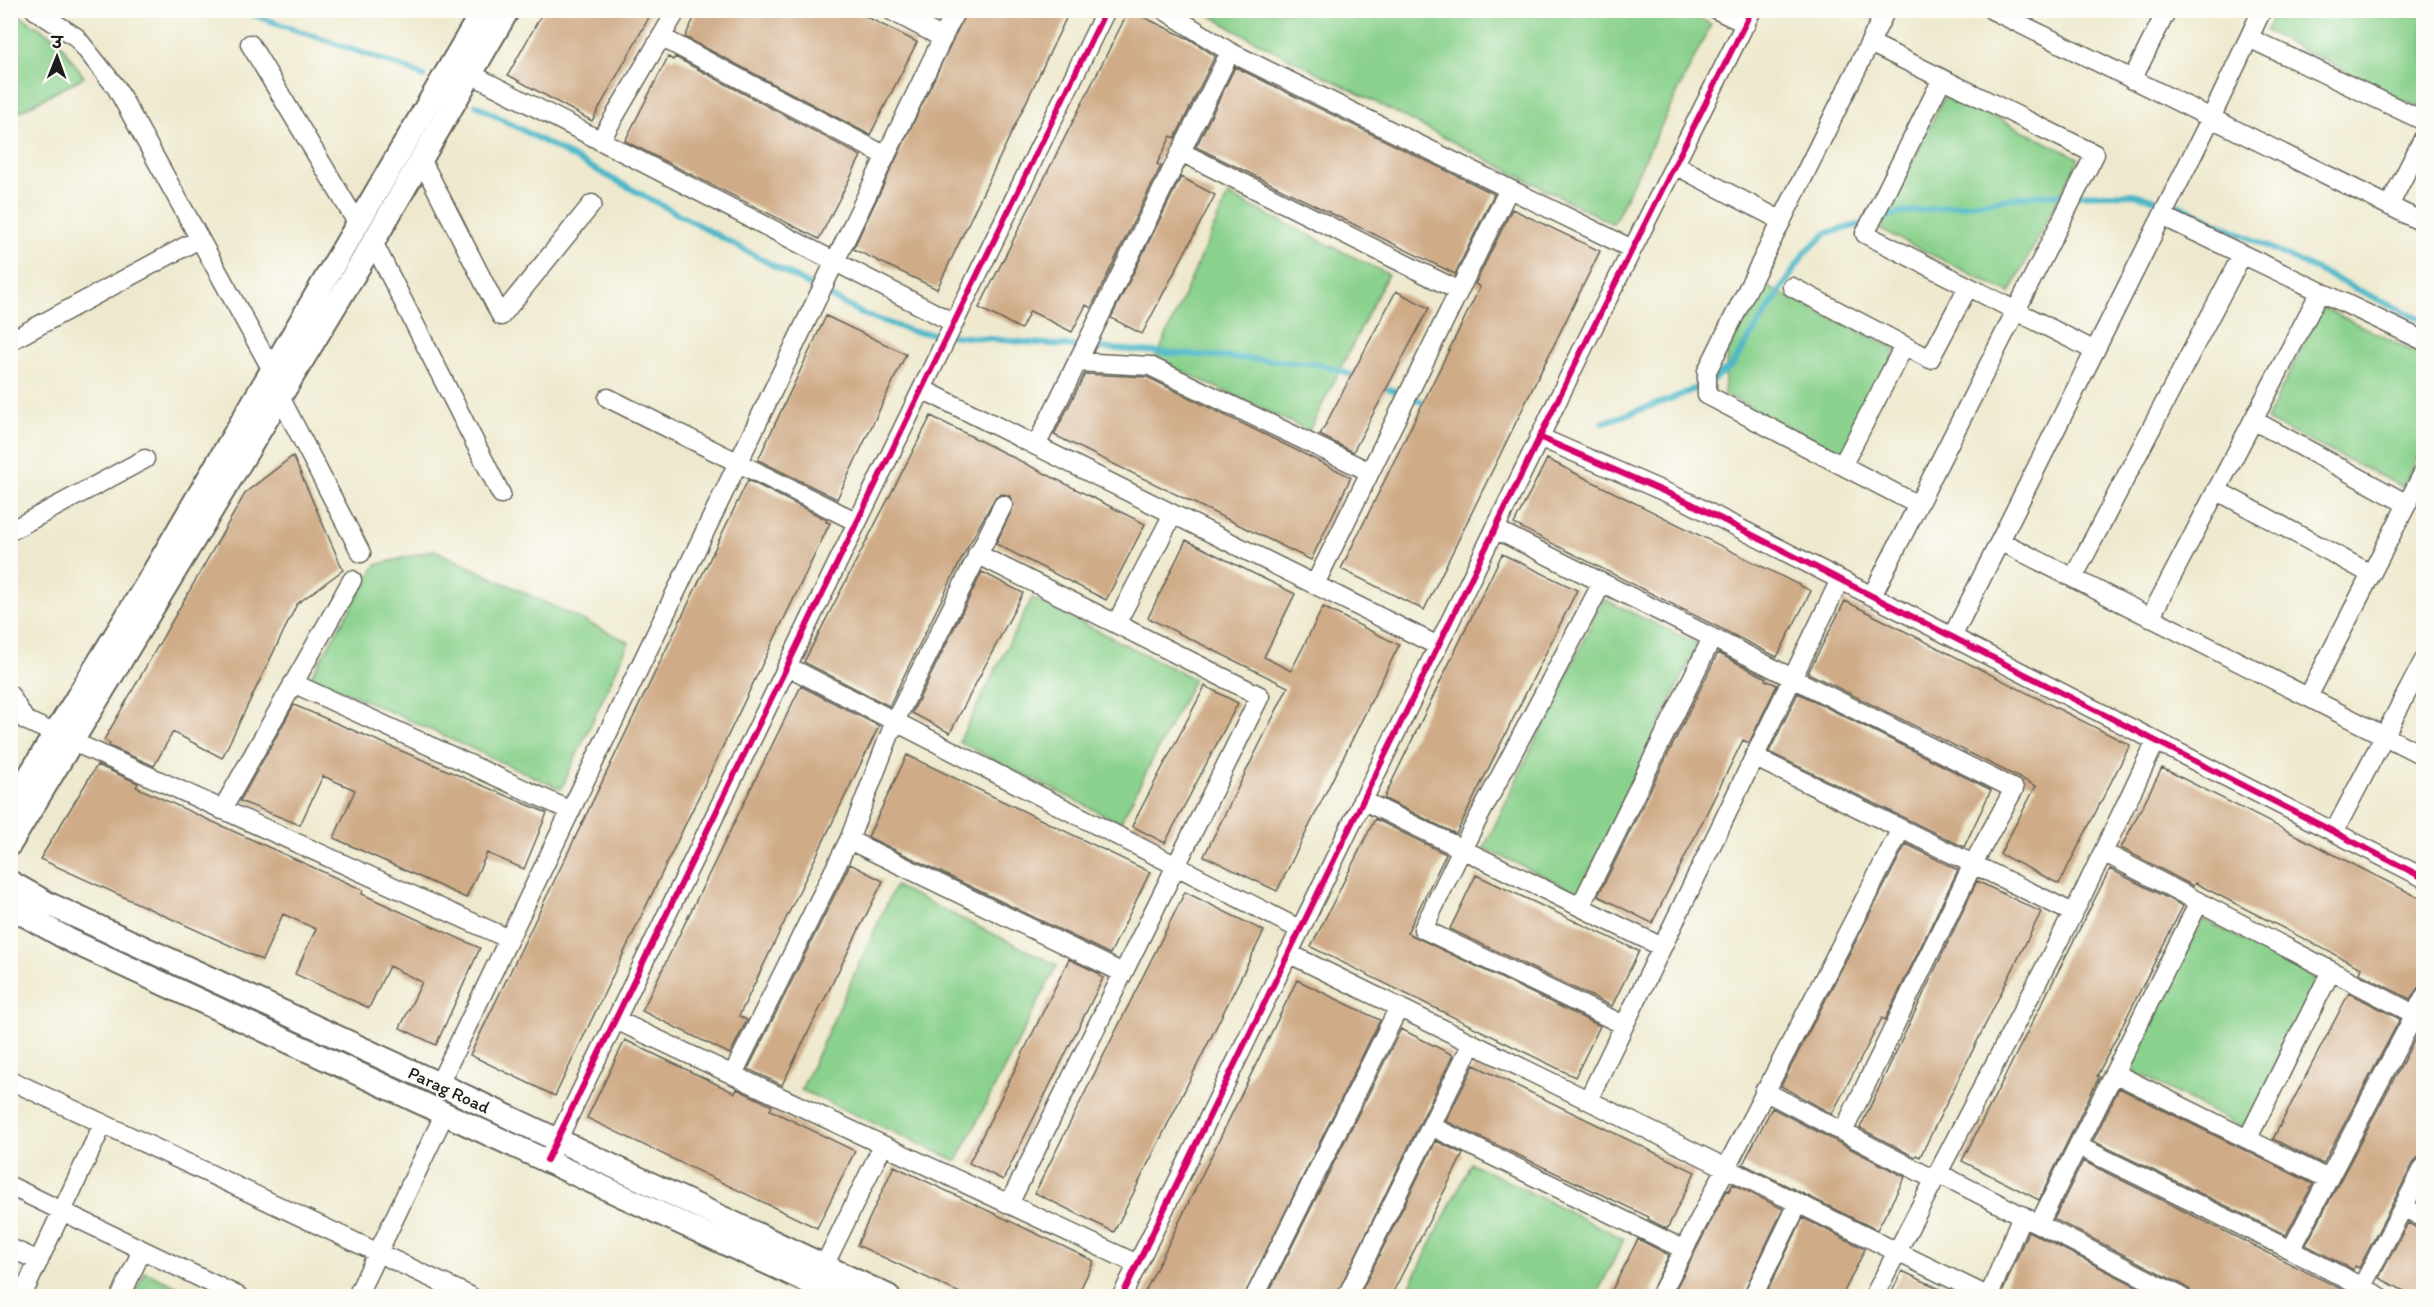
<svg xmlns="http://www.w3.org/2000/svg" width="2434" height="1307" font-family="Itim,'Playpen Sans Deva',sans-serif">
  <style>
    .green { fill: #8ad18d; stroke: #537654; stroke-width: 1.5 }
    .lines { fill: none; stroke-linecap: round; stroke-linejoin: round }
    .stream { stroke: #4cb7c8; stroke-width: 6 }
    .building { fill: #cfab87 }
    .minor-casing { stroke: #66645a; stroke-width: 21 }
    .tertiary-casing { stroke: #66645a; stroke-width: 26 }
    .minor { stroke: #fff; stroke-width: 18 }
    .tertiary { stroke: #fff; stroke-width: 22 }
    .cycleway-casing { stroke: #fdfcf7; stroke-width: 10 }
    .cycleway { stroke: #d6006c; stroke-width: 6 }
    .labels { text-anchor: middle; stroke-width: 4.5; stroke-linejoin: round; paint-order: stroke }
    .street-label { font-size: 18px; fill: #1c1c1c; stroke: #fdfcf7 }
  </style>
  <rect width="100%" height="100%" fill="#fdfcf7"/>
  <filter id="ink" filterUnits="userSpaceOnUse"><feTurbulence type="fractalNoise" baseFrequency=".0167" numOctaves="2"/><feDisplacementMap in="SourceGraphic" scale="12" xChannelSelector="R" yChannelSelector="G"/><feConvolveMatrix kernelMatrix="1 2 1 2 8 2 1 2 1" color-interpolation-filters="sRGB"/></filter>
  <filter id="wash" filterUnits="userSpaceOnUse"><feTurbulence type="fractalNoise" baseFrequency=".008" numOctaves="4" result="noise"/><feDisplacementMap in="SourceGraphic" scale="24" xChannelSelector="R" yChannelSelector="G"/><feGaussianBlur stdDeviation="1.35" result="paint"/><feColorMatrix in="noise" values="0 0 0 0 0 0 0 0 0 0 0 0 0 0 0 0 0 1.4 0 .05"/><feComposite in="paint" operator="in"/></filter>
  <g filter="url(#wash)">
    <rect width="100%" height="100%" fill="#eee9ce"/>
    <path class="green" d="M11,10L58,40L84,77L11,116Z
      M2276,10L2423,11L2424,104L2421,109L2266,31Z
      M1682,11L1711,24L1613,224L1234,30L1204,11Z
      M1946,93L2079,158L2010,293L1881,230Z
      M1228,195L1388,274L1309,431L1156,359Z
      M1761,284L1897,349L1844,455L1724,394L1727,354Z
      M2322,307L2423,356V445L2403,487L2266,420Z
      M434,550L629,642L561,789L311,676L376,565Z
      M1032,598L1194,679L1120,823L959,742Z
      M1603,599L1698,644L1579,893L1484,848Z
      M895,886L1057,965L957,1161L801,1090Z
      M2203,919L2324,983L2247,1130L2126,1067Z
      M1471,1163L1624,1239L1596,1296H1405Z
      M145,1272L197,1296H133Z"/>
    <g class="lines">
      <path class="stream" d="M239,10L408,69L424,77
        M476,105L863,314L914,332L1034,343L1319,364L1358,377
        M1876,220L1900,213L2037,195L2134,194L2186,208L2424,321
        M1379,385L1428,404
        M1602,423C1640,409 1704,392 1733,364L1806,251L1827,233L1866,223"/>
    </g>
    <g id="blocks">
      <path class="building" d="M544,10H653L592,121L508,75Z
        M698,10H853L917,42L870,135L685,37Z
        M967,10H1070L937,289L853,249Z
        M1129,10L1191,40L1215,56L1175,138L1171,136L1157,164L1161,166L1091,308L1086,305L1072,332L1030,311L1021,329L979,308Z
        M668,57L673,60L675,57L861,156L819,239L625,141Z
        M1235,67L1494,194L1455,274L1196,147Z
        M1181,177L1215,195L1142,334L1111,318Z
        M1512,209L1600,251L1424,610L1341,569L1480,287L1475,284Z
        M1396,291L1429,308L1353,452L1320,435Z
        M826,316L906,354L837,499L758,460Z
        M1085,374L1147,377L1351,477L1311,560L1054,435Z
        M931,416L1145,524L1106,600L996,544L1014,505L1009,495L1002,494L996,496L967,548L889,706L804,662Z
        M293,456L343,570L297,604L222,758L173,732L154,766L109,746L110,744L104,740L246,492Z
        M1547,459L1811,591L1777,657L1514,524Z
        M748,480L827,520L826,522L830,523L555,1096L470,1055Z
        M1186,540L1295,594L1264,657L1291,671L1323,607L1399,645L1277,891L1204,856L1288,687L1148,618Z
        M1502,554L1577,590L1456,834L1385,799V796Z
        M982,572L1023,593L950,733L912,713Z
        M1845,601L2130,745L2059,884L2000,854L2036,786L1808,673Z
        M1718,653L1766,678L1765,680L1777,685L1749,743L1743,740L1652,923L1598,896Z
        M801,686L879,726L739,1016L747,1020L730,1054L642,1011Z
        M1205,686L1238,703L1165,843L1132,826Z
        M1798,693L1991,790L1964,847L1769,752Z
        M294,705L547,813L524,869L487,853L466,898L334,838L355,790L323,776L300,825L240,801Z
        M907,755L1150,872L1110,954L868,837Z
        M97,765L138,783L136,787L363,890L362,894L480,948L436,1045L400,1028L422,982L389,966L369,1008L295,974L316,929L283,914L262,960L40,859Z
        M2162,768L2424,900V986L2418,988L2410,999L2359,973L2361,968L2195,883L2193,886L2121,848Z
        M1375,819L1446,854L1407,933L1600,1026L1575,1077L1311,947Z
        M1906,844L1958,870L1885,1020L1882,1018L1832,1114L1781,1086Z
        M850,864L883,881L782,1085L748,1069Z
        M2110,869L2183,906L2097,1076L2099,1077L2039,1200L1962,1161Z
        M1476,875L1639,951L1612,1006L1450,929Z
        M1977,881L2041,912L1920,1157L1916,1155L1915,1157L1860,1128Z
        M1185,892L1264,931L1114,1232L1035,1193Z
        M1069,959L1100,974L1099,976L1103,978L1003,1180L969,1163Z
        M1297,980L1380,1020L1244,1296H1143Z
        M2349,993L2400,1019L2323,1164L2273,1139Z
        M2424,1022V1150L2414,1162L2359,1268L2355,1266L2353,1270L2306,1245Z
        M1401,1029L1453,1055L1336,1296H1267Z
        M625,1040L735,1093L737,1089L772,1106L770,1110L855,1151L817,1228L587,1118Z
        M1474,1065L1695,1172L1667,1229L1648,1219L1649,1217L1446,1121Z
        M2119,1088L2313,1184L2286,1235L2093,1141Z
        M1772,1108L1905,1177L1877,1230L1743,1164Z
        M1436,1141L1463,1154L1391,1296H1359Z
        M2083,1161L2343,1290L2340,1296H2191L2190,1290L2185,1286L2054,1219Z
        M894,1166L1094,1261L1077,1296H966L857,1245Z
        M1733,1184L1783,1209L1742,1296H1672L1727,1190L1729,1191Z
        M1803,1218L1865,1249L1842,1296H1765Z
        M2408,1223L2424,1231V1296H2414L2379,1278Z
        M2028,1231L2156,1296H2001Z
        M1638,1239L1669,1255L1649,1296H1609Z
        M1902,1271L1955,1296H1890Z"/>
    </g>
  </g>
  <g filter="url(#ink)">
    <use href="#blocks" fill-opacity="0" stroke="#66645a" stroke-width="1.5"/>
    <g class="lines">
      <g class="minor-casing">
        <path id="minor" d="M35,10L76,37L116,87L272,370L280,397L361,553
          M890,10L943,38
          M1164,10L1230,52L1632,249
          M1717,10L1746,24
          M1886,10L1707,371V395L1918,505
          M1992,10L2424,223
          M661,37L886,156
          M2249,38L2424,121
          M1870,43L2095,154L1872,596
          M250,44L358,224
          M471,74L954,323
          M1942,79L1865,234L2095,351
          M2132,80L2167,10
          M600,141L677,10
          M1181,152L1459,291
          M421,159L501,316L592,204
          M1675,165L1782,221
          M2389,206L2424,137
          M2162,216L2424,341
          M373,242L501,494
          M1792,287L1930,359L1968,287
          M10,341L199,239
          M1077,362L1150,366L1370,472
          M922,389L1438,646
          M608,398L857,522
          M2253,420L2407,504
          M1539,437L1688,502L2424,878
          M1036,446L1230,52
          M1843,464L1904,346
          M2216,490L2371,574
          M1495,529L2014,789L1973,864L1843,1132
          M10,531L145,459
          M2000,541L2424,756
          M977,554L1260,696L1009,1204
          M2073,578L2242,255
          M1602,583L1462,849L1423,929L1624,1025
          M1315,584L1509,189
          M2150,618L2320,292
          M1116,624L1173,514
          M1952,637L2211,118L2262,10
          M787,666L1299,929
          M293,683L571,811
          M10,695L25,720L509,939
          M2308,697L2424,471
          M1754,757L2073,913
          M1362,800L1662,947
          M222,810L352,580
          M2334,832L2424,660
          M849,840L1123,973
          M2103,852L2414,1014
          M1580,907L1712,638
          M1288,953L1987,1296
          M616,1020L1137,1264
          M2114,1073L2328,1179
          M733,1074L849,840L895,721L1003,505
          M10,1080L470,1296
          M439,1084L956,10
          M1764,1091L1935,1180
          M1588,1100L1840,580
          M1431,1126L1683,1249
          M2248,1138L2331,971
          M2078,1146L2291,1250L2379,1296
          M552,1151L1106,10
          M1938,1173L2180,1296
          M10,1186L238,1296
          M2403,1207L2424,1218
          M2039,1224L2199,902
          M10,1248L39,1261
          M2291,1250L2424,997
          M824,1266L883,1145
          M22,1296L103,1124
          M121,1296L142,1250
          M357,1296L445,1113
          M1122,1296L1583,348L1752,10
          M1255,1296L1399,1007
          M1347,1296L1472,1043
          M1660,1296L1901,829
          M1753,1296L1798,1204
          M1874,1296L2082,896L2156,741
          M1989,1296L2022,1215
          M2357,1296L2424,1167"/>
      </g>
      <g class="tertiary-casing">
        <path id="tertiary" d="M10,807L146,585L483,10
          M10,844L361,263L508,10
          M10,882L49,904L439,1084L888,1296
          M10,907L71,941L839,1296"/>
      </g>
      <use href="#minor" class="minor"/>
      <use href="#tertiary" class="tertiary"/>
      <g class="cycleway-casing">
        <path id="cycleway" d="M1539,437L1688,502L2424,878
          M547,1160L1106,10
          M1122,1296L1583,348L1752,10"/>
      </g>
      <use href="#cycleway" class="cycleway"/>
    </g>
  </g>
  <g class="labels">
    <g class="street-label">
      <text transform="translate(449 1090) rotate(25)" y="6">Parag Road</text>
    </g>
  </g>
  <rect width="2434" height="1307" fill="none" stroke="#fdfcf7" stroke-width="36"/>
  <g transform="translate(57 57) rotate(1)" stroke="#fdfcf7" stroke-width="4.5" paint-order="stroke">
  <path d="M0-4.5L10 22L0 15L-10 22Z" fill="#1c1c1c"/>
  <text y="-9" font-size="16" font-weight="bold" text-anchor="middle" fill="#1c1c1c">उ</text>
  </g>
</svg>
